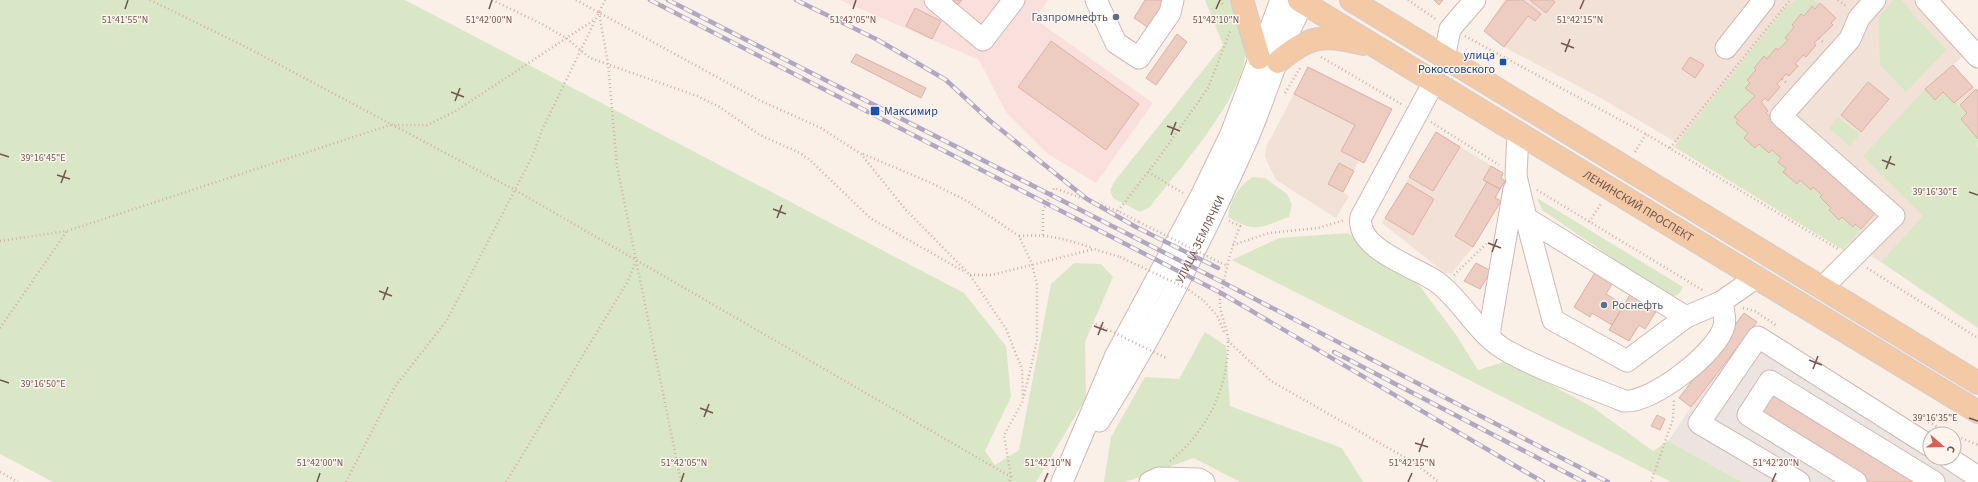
<svg xmlns="http://www.w3.org/2000/svg" width="1978" height="482" font-family="'Source Sans 3',sans-serif">
  <style>
    .residential { fill: #f1e1d7 }
    .commercial { fill: #fae0dd }
    .industrial { fill: #ebe4e1 }
    .green { fill: #dae7c7 }
    .building { fill: #edccc2; stroke: #dfb0a4 }
    .lines { fill: none; stroke-linecap: round; stroke-linejoin: round }
    .minor-casing { stroke: #ceb9b2; stroke-width: 23 }
    .major-casing { stroke: #d5ccca; stroke-width: 24 }
    .path { stroke: #d2afa5; stroke-width: 2.5; stroke-dasharray: 1 3; stroke-linecap: butt }
    .minor { stroke: #fff; stroke-width: 21 }
    .major { stroke: #f3c9a6; stroke-width: 22 }
    .rail-casing { stroke: #b1a7c3; stroke-width: 4.5 }
    .rail { stroke: #fdf5ee; stroke-width: 3; stroke-dasharray: 9; stroke-linecap: butt }
    .path-bridge { stroke: #d2afa5; stroke-width: 2.5; stroke-dasharray: 1 3; stroke-linecap: butt }
    .ticks { fill: none; stroke: #72554e; stroke-width: 1.5 }
    .service-dot { fill: #5c6f8a; stroke: #fdf5ee; stroke-width: 1.5 }
    .transit-dot { fill: #1a4fb4; stroke: #fdf5ee; stroke-width: 1.5 }
    .labels { text-anchor: middle; stroke-width: 3; stroke-linejoin: round; paint-order: stroke }
    .service-label { font-size: 12px; fill: #4e5e75; stroke: #fdf5ee; text-anchor: end }
    .transit-label { font-size: 12px; fill: #164399; stroke: #fdf5ee; text-anchor: end }
    .street-label { font-size: 12px; fill: #72554e; stroke: #fdf5ee }
    .ticks-label { font-size: 10px; text-anchor: middle; fill: #72554e; stroke: #fdf5ee; stroke-width: 3; stroke-linejoin: round; paint-order: stroke }
  </style>
  <rect width="100%" height="100%" fill="#faf0e8"/>
  <path class="residential" d="M1504,0H1918L1967,52L1953,65L1978,93V328L1881,262L1597,96L1504,47L1484,31Z
    M1308,67L1392,109L1359,160L1343,192L1349,196L1336,218L1276,180L1265,157L1266,147Z
    M1436,132L1503,173L1501,178L1505,181L1496,197L1501,201L1473,247L1452,273H1445L1382,223Z"/>
  <path class="commercial" d="M840,0H1048L1035,19L1153,103L1096,183L1048,154L1006,112L979,60Z"/>
  <path class="industrial" d="M1754,327L1930,436V458H1954L1978,482H1742L1668,441L1691,407Z"/>
  <path class="green" d="M0,0H405L964,293L1006,346L1011,397L985,451L995,465L1019,450L1051,284L1074,263L1101,264L1113,277L1085,342L1086,398L1036,482H53L0,454Z
    M1205,0H1232C1240,17 1249,40 1245,59C1235,108 1181,166 1150,207L1140,212L1113,198L1110,190L1114,182L1223,45Z
    M1796,0H1813L1820,3L1815,9L1812,6L1804,16L1801,14L1792,24L1794,27L1785,37L1788,40L1778,50L1776,49L1767,59L1764,57L1754,68L1756,70L1747,80L1750,83L1745,88L1755,96L1734,117L1738,120L1736,123L1748,133L1744,138L1755,148L1759,144L1769,153L1772,150L1781,158L1778,162L1786,169L1783,172L1796,183L1800,180L1810,190L1813,187L1822,195L1820,198L1831,208L1829,211L1839,219L1842,217L1852,227L1855,224L1861,229L1843,250L1674,147L1786,7Z
    M1893,0H1901L1946,50L1906,92L1880,65L1878,18Z
    M1925,89L1935,100L1943,92C1951,101 1960,105 1967,113L1961,119L1978,139L1976,146L1978,148V328L1881,262L1923,216L1863,156Z
    M1838,117L1860,134L1850,146L1829,128Z
    M1252,177L1265,178L1287,194L1292,205L1289,217C1259,228 1256,233 1228,217C1229,201 1239,186 1252,177Z
    M1537,198L1683,287L1680,293L1675,296L1667,295L1542,210Z
    M1347,233L1407,269L1457,336L1478,370L1507,361L1594,408L1653,451L1668,441L1742,482H1671L1232,260L1279,238Z
    M1205,332L1226,346L1230,406L1342,448L1363,482H1240L1194,458L1125,482H1104L1111,437L1145,377L1179,379Z"/>
  <path class="building" d="M942,0H962L953,10Z
    M1145,0H1171L1152,30L1134,18Z
    M1434,0H1443L1439,5Z
    M1507,0H1523L1541,14L1535,21L1528,16L1504,47L1484,31Z
    M1530,0H1553L1555,2L1546,13Z
    M1820,3L1836,18L1831,23L1833,25L1814,43L1816,45L1806,57L1803,55L1795,64L1798,66L1789,76L1786,74L1777,84L1780,87L1768,101L1765,98L1761,102L1768,111L1766,113L1877,211L1861,229L1855,224L1853,227L1842,217L1839,220L1829,210L1831,208L1820,197L1822,195L1813,187L1811,190L1800,180L1797,184L1783,172L1786,169L1778,162L1781,158L1772,150L1769,153L1759,144L1755,148L1744,138L1748,133L1736,123L1738,120L1734,117L1755,96L1745,88L1750,83L1747,80L1756,70L1754,68L1764,56L1767,59L1776,48L1778,50L1788,40L1785,38L1794,27L1792,25L1801,14L1804,16L1812,6L1815,9Z
    M915,8L941,21L932,39L906,26Z
    M1177,34L1187,42L1156,85L1146,78Z
    M1051,41L1139,104L1106,150L1018,87Z
    M856,54L926,88L921,98L851,62Z
    M1690,57L1704,65L1695,78L1682,69Z
    M1953,65L1973,87L1954,103L1943,92L1935,100L1925,89Z
    M1308,67L1392,109L1364,163L1341,151L1355,125L1294,94Z
    M1868,82L1889,99L1861,132L1841,115Z
    M1976,89L1978,91V139L1961,119L1967,113L1960,105Z
    M1436,132L1460,147L1433,191L1409,177Z
    M1339,163L1354,171L1343,192L1328,184Z
    M1491,166L1503,173L1501,178L1505,181L1500,189L1483,180Z
    M1487,182L1500,189L1495,198L1501,201L1473,247L1455,236Z
    M1407,183L1434,199L1413,235L1385,218Z
    M1476,263L1491,271L1480,289L1464,281Z
    M1599,266L1617,276L1606,294L1624,305L1612,325L1592,313L1590,317L1574,307Z
    M1630,295L1657,310L1645,329L1639,325L1629,341L1609,330Z
    M1744,313L1757,322L1691,407L1679,398Z
    M1771,391L1918,482H1865L1757,414Z
    M1657,415L1665,419L1660,430L1651,426Z"/>
  <g class="lines">
    <g class="minor-casing">
      <g id="minor">
        <path d="M935,0L983,40L1014,0"/>
        <path d="M1096,0L1116,43L1139,58L1170,13L1173,0"/>
        <path d="M1926,0L1978,57"/>
        <path d="M1726,48L1764,0"/>
        <path d="M1444,58L1450,29L1475,0"/>
        <path d="M1434,82L1361,217C1355,249 1416,267 1437,282C1464,302 1478,336 1509,352C1545,372 1585,385 1624,401C1651,404 1718,352 1724,326C1726,317 1724,310 1721,302"/>
        <path d="M1518,132L1516,176L1526,218L1686,317L1721,302L1757,277"/>
        <path d="M1526,218L1553,320L1627,361L1686,317"/>
        <path d="M1822,288L1894,216L1781,116L1850,39L1859,18L1875,0"/>
        <path d="M1490,338V328L1514,189"/>
        <path id="s1" d="M1099,421C1155,333 1203,238 1246,142C1266,97 1280,43 1305,0"/>
        <path d="M1949,458L1978,477"/>
        <path d="M1062,482L1115,357L1201,196L1231,134L1281,0"/>
        <path d="M1150,482L1159,478L1199,479L1204,482"/>
        <path d="M1799,482L1699,423L1758,337L1930,446"/>
        <path d="M1856,482L1748,415L1770,381L1934,482"/>
      </g>
    </g>
    <g class="major-casing">
      <g id="major">
        <path d="M1242,0L1259,58"/>
        <path id="s2" d="M1299,0L1978,412"/>
        <path d="M1351,0L1978,383"/>
        <path d="M1278,62C1309,35 1324,34 1363,44"/>
      </g>
    </g>
    <path class="path" d="M150,0L246,47L515,190L1011,477
      M492,0L542,24L566,38L590,58L697,96L718,106L760,135L800,153L811,161L870,218L965,272
      M576,0L759,100L821,128L861,154L905,209L970,275L1006,329L1022,369L1023,401L1004,435L1011,477L1009,482
      M1220,0L1224,6
      M1408,0L1437,20
      M1838,0L1846,6
      M599,12L608,64L617,166L681,482
      M1465,36L1646,134L1838,249
      M1819,38L1824,43
      M1321,57L1403,105
      M1782,79L1788,84
      M1285,93L1300,68
      M1431,122L1499,165
      M1670,148L1790,0
      M1635,152L1646,134
      M863,154L929,182L967,201L1019,236L1032,264L1037,285V341L1024,396
      M1148,172L1183,193
      M1537,190L1704,291
      M1118,211L1158,159L1208,88L1231,29
      M1589,222L1601,204
      M1043,235V210L1054,188L1118,211L1139,222
      M1019,236C1051,234 1064,239 1093,248
      M0,241L67,231L390,125H427L454,112L594,20
      M1233,245L1269,233L1318,228L1345,220
      M1221,263L1226,265
      M1867,268L1978,338
      M970,275H992L1094,249L1120,257
      M1454,275L1486,244
      M1204,301L1218,317L1225,334
      M1743,308L1755,311L1777,326
      M0,328L67,231
      M1228,341L1271,381L1413,462L1439,482
      M1925,420L1950,434
      M1954,435L1978,445
      M1170,461C1206,433 1229,387 1228,341C1228,328 1219,313 1220,300C1220,293 1223,288 1224,282C1227,262 1233,245 1240,226L1229,221
      M0,472L18,482
      M346,482L394,388L447,320L531,159L543,128L605,0
      M506,482L628,281L635,263
      M1651,482L1673,419L1674,400"/>
    <use href="#minor" class="minor"/>
    <use href="#major" class="major"/>
    <g class="rail-casing">
      <path id="rail" d="M650,0L1221,293L1543,482
        M668,0L1224,283L1608,482
        M796,0L878,40L946,80L989,120L1087,199L1136,227L1218,268
        M1334,352L1584,482"/>
    </g>
    <use href="#rail" class="rail"/>
    <path class="path-bridge" d="M1139,222L1221,263
      M1120,257L1186,288L1204,301
      M1096,324L1166,358"/>
  </g>
  <path class="ticks" d="M125,9L128,0M489,9L492,0M853,9L856,0M1216,9L1220,0M1580,9L1584,0M1561,43L1574,48M1565,52L1570,39M451,92L464,97M455,101L460,88M1167,126L1180,131M1171,135L1176,122M0,154L9,157M1882,160L1895,165M1886,169L1891,156M57,175L70,179M61,183L66,170M1969,192L1978,195M773,209L786,214M777,218L782,205M1488,243L1501,248M1492,252L1497,239M379,291L392,296M383,300L388,287M1094,326L1107,331M1098,335L1103,322M1809,360L1822,365M1813,369L1818,356M0,380L9,383M700,408L713,413M704,417L709,404M1969,418L1978,421M1415,443L1428,447M1419,452L1424,438M317,482L320,473M681,482L684,473M1044,482L1048,473M1408,482L1412,473M1772,482L1776,473"/>
  <g class="service-dot">
    <circle cx="1116" cy="17" r="4"/>
    <circle cx="1604" cy="305" r="4"/>
  </g>
  <g class="transit-dot">
    <rect x="1499" y="58" width="8" height="8" rx="2"/>
    <rect x="870" y="106" width="10" height="10" rx="2"/>
  </g>
  <g class="labels">
    <g class="service-label">
      <text x="1108" y="21">Газпромнефть</text>
      <text x="1612" y="309" text-anchor="start">Роснефть</text>
    </g>
    <g class="transit-label">
      <text x="1495" y="59">улица<tspan x="1495" dy="14">Рокоссовского</tspan></text>
      <text x="884" y="115" text-anchor="start">Максимир</text>
    </g>
    <g class="street-label">
      <text dy="4" stroke="none"><textPath href="#s2" startOffset="397">ЛЕНИНСКИЙ ПРОСПЕКТ</textPath></text>
      <text dy="4" stroke="none"><textPath href="#s1" startOffset="208">УЛИЦА ЗЕМЛЯЧКИ</textPath></text>
    </g>
  </g>
  <g class="ticks-label">
    <text x="125" y="23">51°41'55"N</text>
    <text x="489" y="23">51°42'00"N</text>
    <text x="853" y="23">51°42'05"N</text>
    <text x="1216" y="23">51°42'10"N</text>
    <text x="1580" y="23">51°42'15"N</text>
    <text x="43" y="161">39°16'45"E</text>
    <text x="1935" y="195">39°16'30"E</text>
    <text x="43" y="387">39°16'50"E</text>
    <text x="1935" y="421">39°16'35"E</text>
    <text x="320" y="466">51°42'00"N</text>
    <text x="684" y="466">51°42'05"N</text>
    <text x="1048" y="466">51°42'10"N</text>
    <text x="1412" y="466">51°42'15"N</text>
    <text x="1776" y="466">51°42'20"N</text>
  </g>
  <g transform="translate(1942 446) rotate(110)"><circle r="19" fill="#fdf5ee" stroke="#c5b5ae"/>
  <path d="M0-3L7 15L0 10L-7 15Z" fill="#d95e58"/>
  <text y="-6" font-size="11" font-weight="bold" text-anchor="middle" fill="#72554e">С</text>
  </g>
</svg>
